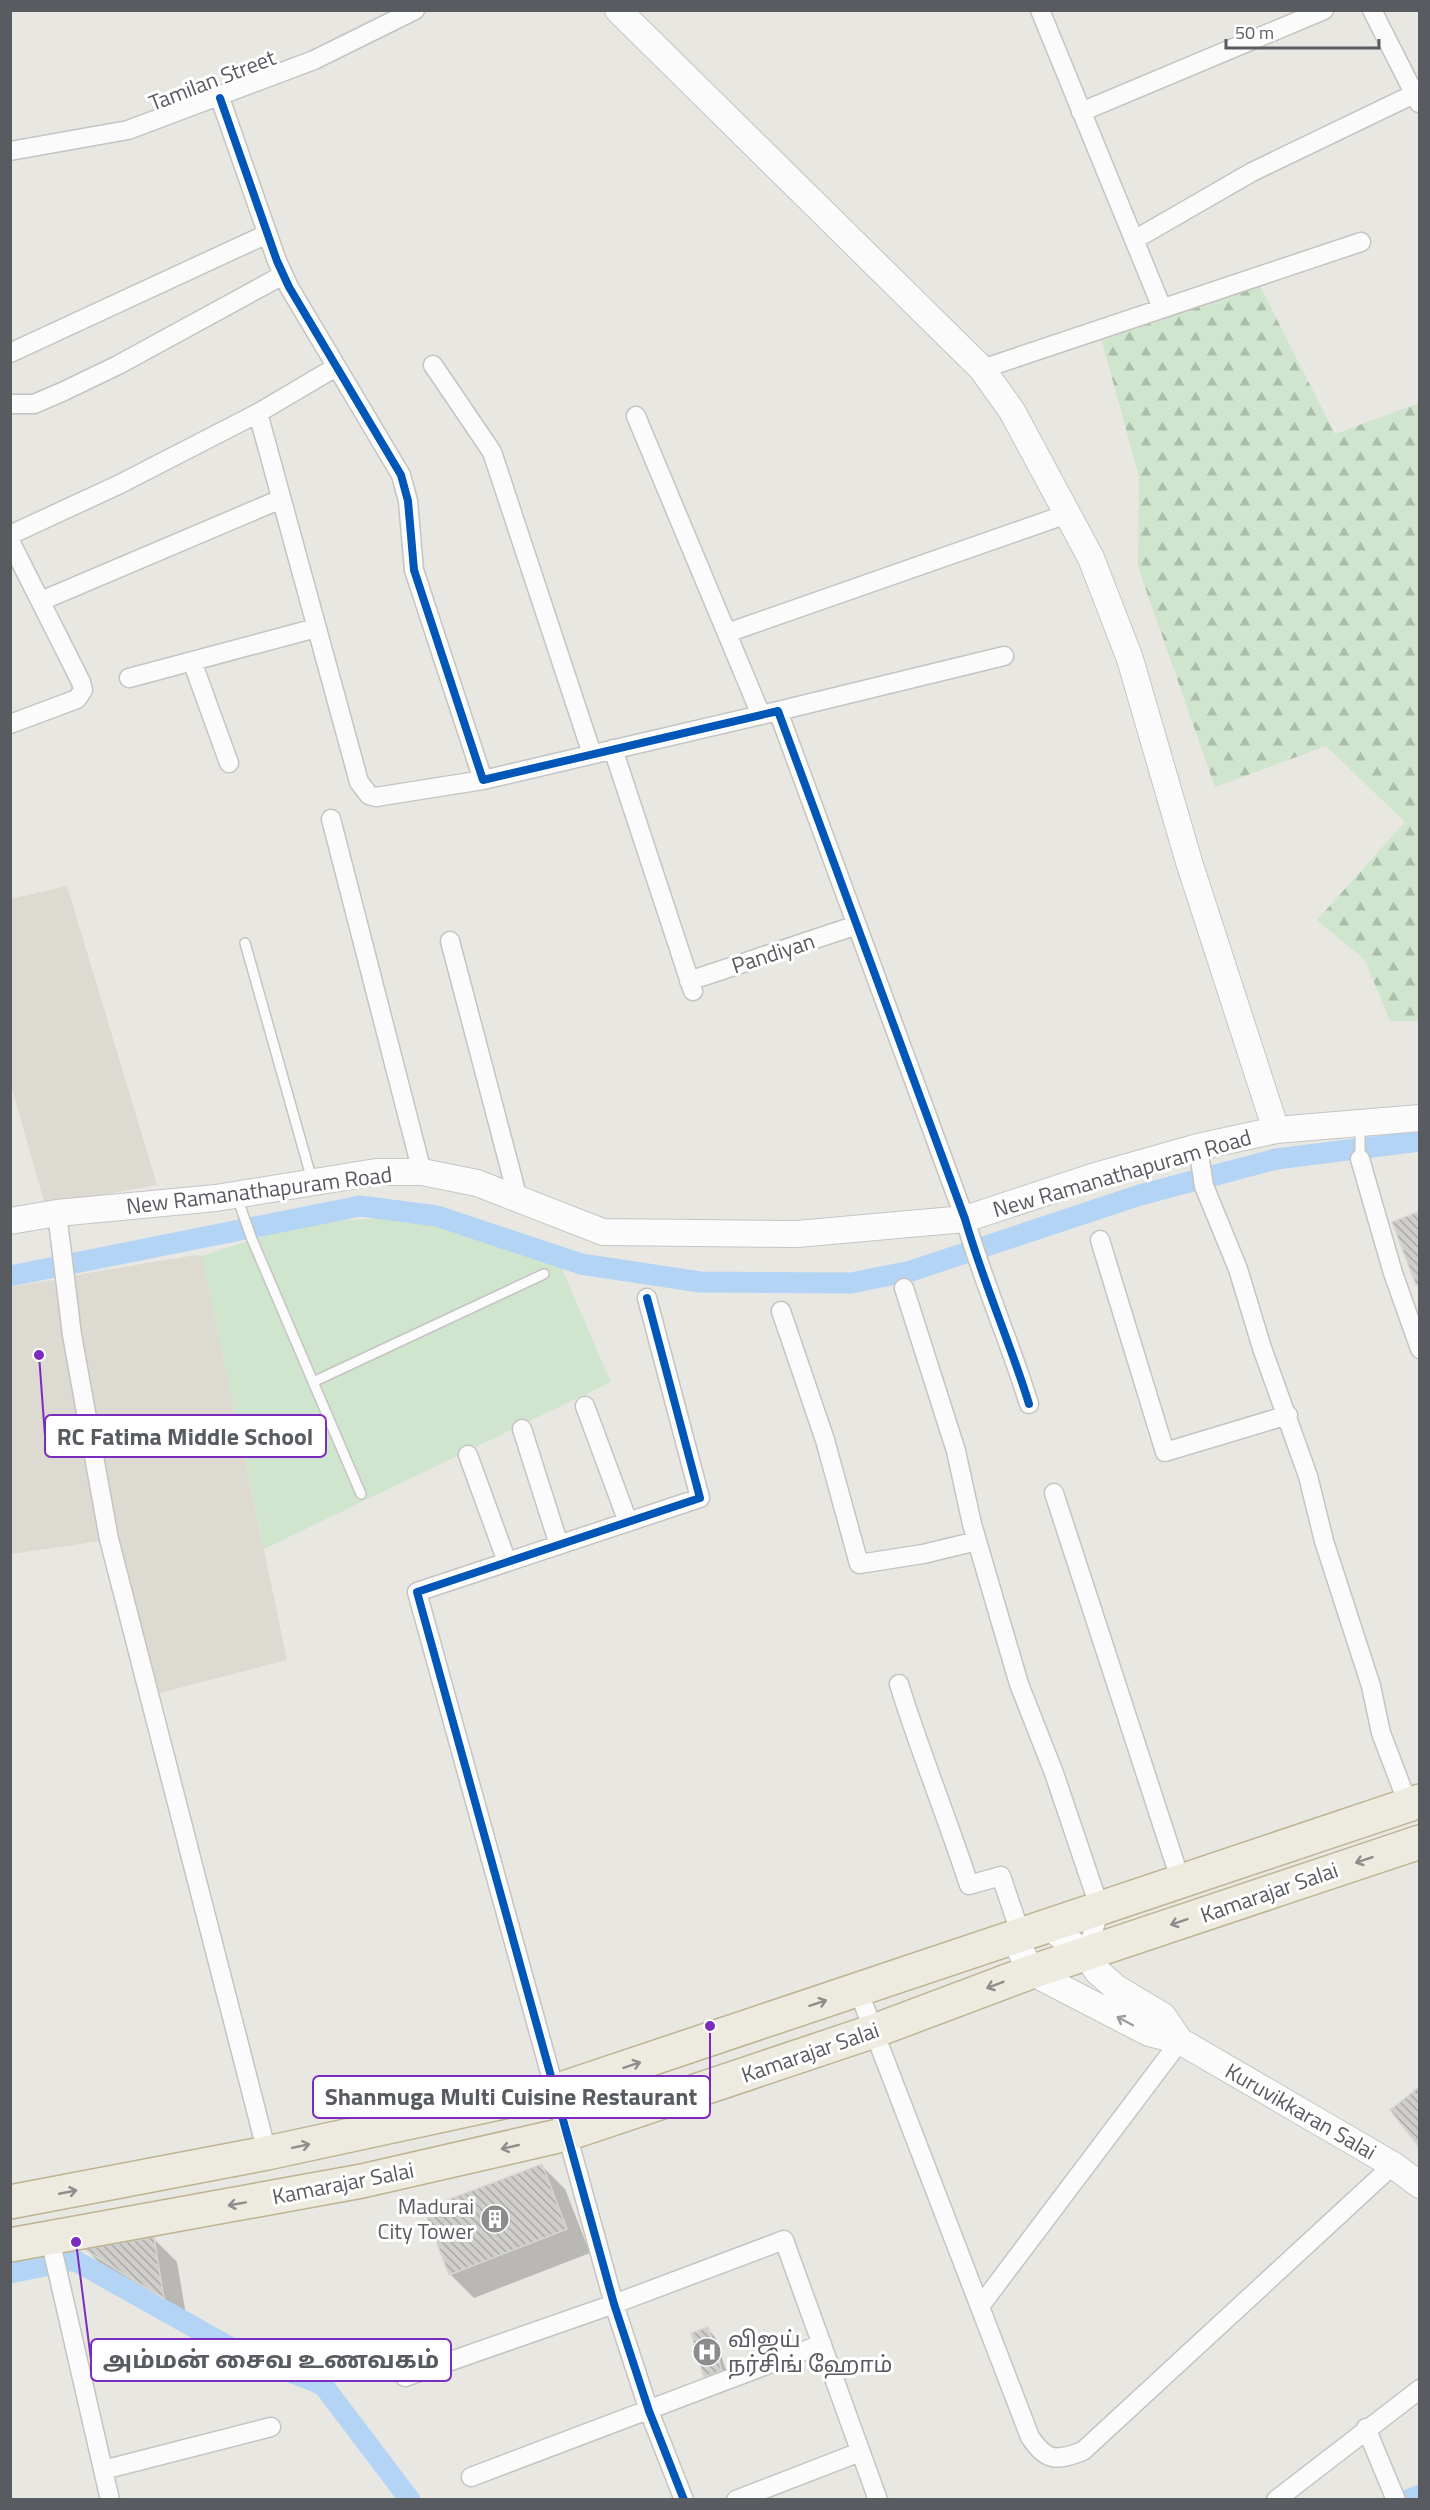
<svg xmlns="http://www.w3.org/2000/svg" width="1430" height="2510" font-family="'Titillium Web','Noto Sans Tamil',sans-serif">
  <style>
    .education { fill: #dcdad1 }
    .forest { fill: url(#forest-firs) }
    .garden { fill: #cfe5ce }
    .shadow { fill: #0003 }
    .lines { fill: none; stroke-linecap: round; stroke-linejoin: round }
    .canal { stroke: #b4d4f5; stroke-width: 21 }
    .building { fill: url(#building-back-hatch); stroke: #d7d6d2; stroke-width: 1.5 }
    .lane-casing { stroke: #c4c4c3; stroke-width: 12 }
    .street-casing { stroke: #c4c4c3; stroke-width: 21 }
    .secondary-casing { stroke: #c5c5c4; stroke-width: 28 }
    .highway-casing { stroke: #beb391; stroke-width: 36 }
    .lane { stroke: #fcfbfb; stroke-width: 9 }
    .street { stroke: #fcfbfb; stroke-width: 18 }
    .secondary { stroke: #fcfbfb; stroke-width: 26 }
    .highway { stroke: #edeadf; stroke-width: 33 }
    .cycleway-casing { stroke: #fff; stroke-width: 11 }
    .cycleway { stroke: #0057b8; stroke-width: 8 }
    .oneway { stroke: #8c8d8c }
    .oneway2 { stroke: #9a9b9e }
    .labels { text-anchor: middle; stroke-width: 6; stroke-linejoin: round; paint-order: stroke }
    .street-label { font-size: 22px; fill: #585b60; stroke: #fff }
    .poi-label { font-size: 22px; fill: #585b60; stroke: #fff; text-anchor: end }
    .leader { fill: none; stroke: #7b2cbf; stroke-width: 2 }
    .callout-dot { fill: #7b2cbf; stroke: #fff; stroke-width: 2 }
    .callout { fill: #fff; stroke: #7b2cbf; stroke-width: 2 }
    .callout-label { font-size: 24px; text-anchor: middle; font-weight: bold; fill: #585b60 }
  </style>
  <defs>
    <pattern id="forest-firs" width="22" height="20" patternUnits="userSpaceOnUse" patternTransform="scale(1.5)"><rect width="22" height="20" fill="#cfe5ce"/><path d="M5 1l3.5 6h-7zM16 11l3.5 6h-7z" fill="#abbdab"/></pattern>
    <pattern id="building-back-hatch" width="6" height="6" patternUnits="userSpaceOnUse" patternTransform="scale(1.5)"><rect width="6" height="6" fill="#cfcecb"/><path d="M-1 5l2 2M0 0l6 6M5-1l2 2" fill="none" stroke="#abaaa8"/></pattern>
  </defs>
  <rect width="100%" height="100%" fill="#e8e7e2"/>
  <path class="education" d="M67,886L157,1185L45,1205L11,1085V899Z
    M196,1255L202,1256L287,1660L156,1694L119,1545L70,1276Z
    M54,1280L101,1541L11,1554L10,1287Z"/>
  <path class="forest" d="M1257,280L1335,434L1419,403V1021H1390L1365,960L1317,920L1405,822L1326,746L1215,787L1138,567L1139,477L1100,334Z"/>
  <path class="garden" d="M369,1219L418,1220L459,1231L561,1267L611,1382L264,1549L202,1256C263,1236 304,1221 369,1219Z"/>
  <path class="shadow" d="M541,2165L565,2189L590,2253L474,2298L450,2274L426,2210Z
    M153,2238L177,2262L187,2321L109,2273L87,2250Z
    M708,2329L715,2337L729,2379L714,2384L706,2376L693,2334Z"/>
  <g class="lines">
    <path class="canal" d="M10,1276L360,1206L437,1216L581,1264L700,1282L851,1283L911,1271L1140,1195L1276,1159L1420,1141
      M10,2273L74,2260L233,2349L323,2385L410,2500
      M1408,2500L1420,2495"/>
  </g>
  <path class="building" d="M1420,1211V1284L1416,1285L1392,1222Z
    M1420,2086V2148L1390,2110Z
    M542,2164L567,2229L449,2275L424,2209Z
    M154,2237L164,2299L84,2249Z
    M708,2327L722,2371L704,2377L691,2333Z"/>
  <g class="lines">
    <g class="lane-casing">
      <path id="lane" d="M245,943L312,1180
        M1360,1159V1125
        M237,1197L251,1237L361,1494
        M313,1382L544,1274"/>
    </g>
    <g class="street-casing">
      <path id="street" d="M1040,10L1162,308
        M1372,10L1419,103
        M220,98L277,261L289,287L401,475L408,501L414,570L483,780L778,711L965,1219C983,1282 1010,1342 1029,1404
        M1081,112L1324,10
        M10,151L128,130L314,60L415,10
        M1134,240L1252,172L1414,94
        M10,353L267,234
        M433,365L492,452L592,754
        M336,367L258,413L359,782L369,795L376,797L483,780
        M982,369L1361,242
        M10,404H34L62,392L118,365L283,275
        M636,416L761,715
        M10,535L120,484L258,413
        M10,541L81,682L83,690L77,699L10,724
        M41,601L281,499
        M727,633L1067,514
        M192,661L229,763
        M129,678L316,628
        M778,711L1004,656
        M613,749L693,991
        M331,819L422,1172
        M450,941L518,1199
        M689,981L857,925
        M1198,1147L1204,1186L1238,1269L1262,1348L1308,1476L1324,1541L1371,1686L1381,1733L1408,1804
        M1360,1159L1393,1273L1420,1349
        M57,1213L72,1335L109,1539L267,2153
        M1100,1240L1165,1452L1288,1415
        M904,1288L956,1451L972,1524L1019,1684L1054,1773L1100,1909L1086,1954
        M647,1298L700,1498L417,1592L614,2304L649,2411L684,2500
        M781,1311L825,1440L859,1564L923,1554L977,1541
        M585,1406L628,1522
        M522,1429L559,1545
        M468,1455L507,1562
        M1054,1493L1181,1882
        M899,1684C920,1752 947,1817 969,1885L1001,1876L1021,1935
        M858,1990L1030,2437C1047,2462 1056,2461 1083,2451L1393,2165
        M50,2239L110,2500
        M981,2305L1180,2041
        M405,2377L614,2304L784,2240L878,2500
        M1366,2428L1396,2500
        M103,2470L271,2427
        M471,2477L822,2344
        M736,2500L860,2452
        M1276,2500L1420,2389"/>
    </g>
    <g class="secondary-casing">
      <path id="secondary" d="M618,10L982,369L1012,411L1091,558L1130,659L1189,862L1276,1130
        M10,1221L57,1213L216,1198L376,1172H422L477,1183L603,1232L797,1234L965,1219L1092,1177L1198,1147L1276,1130L1420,1118
        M1049,1927L1086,1954L1097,1971L1116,1988L1163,2016L1180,2041
        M1014,1937L1031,1972L1149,2033L1180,2041L1393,2165L1420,2185"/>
    </g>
    <g class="highway-casing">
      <path id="highway" d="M10,2202L267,2153L555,2091L1420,1801
        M10,2245L362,2181L567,2134L874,2031L1031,1972L1420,1842"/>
    </g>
    <use href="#lane" class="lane"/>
    <use href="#street" class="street"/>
    <use href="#secondary" class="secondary"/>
    <use href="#highway" class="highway"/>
    <g class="cycleway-casing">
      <path id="cycleway" d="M220,98L277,261L289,287L401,475L408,501L414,570L483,780L778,711L965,1219C983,1282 1010,1342 1029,1404
        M647,1298L700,1498L417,1592L614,2304L649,2411L684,2500"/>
    </g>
    <use href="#cycleway" class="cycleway"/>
  </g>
  <defs><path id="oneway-shaft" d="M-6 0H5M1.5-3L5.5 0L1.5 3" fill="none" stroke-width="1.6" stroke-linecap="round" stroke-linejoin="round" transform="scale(1.5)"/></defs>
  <g class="oneway">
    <use href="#oneway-shaft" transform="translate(1364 1860) rotate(161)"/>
    <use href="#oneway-shaft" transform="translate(1179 1922) rotate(161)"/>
    <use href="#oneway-shaft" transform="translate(995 1985) rotate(159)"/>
    <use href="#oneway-shaft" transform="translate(818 2003) rotate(-18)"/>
    <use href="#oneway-shaft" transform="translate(632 2065) rotate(-18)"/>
    <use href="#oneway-shaft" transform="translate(301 2146) rotate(-12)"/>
    <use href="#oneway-shaft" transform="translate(510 2147) rotate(167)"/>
    <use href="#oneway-shaft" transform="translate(68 2192) rotate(-11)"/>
    <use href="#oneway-shaft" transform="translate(237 2204) rotate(170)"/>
  </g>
  <use class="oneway2" href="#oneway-shaft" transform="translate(1125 2021) rotate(-152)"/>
  <defs>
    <g id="building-disc" transform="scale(1.5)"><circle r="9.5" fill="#8a8c8e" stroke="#fff"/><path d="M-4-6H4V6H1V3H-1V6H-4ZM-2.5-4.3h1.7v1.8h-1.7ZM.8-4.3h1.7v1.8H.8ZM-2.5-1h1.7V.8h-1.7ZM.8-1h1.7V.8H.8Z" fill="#fff"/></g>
    <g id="hospital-disc" transform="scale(1.5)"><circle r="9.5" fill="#8a8c8e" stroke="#fff"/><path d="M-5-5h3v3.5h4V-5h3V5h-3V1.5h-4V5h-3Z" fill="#fff"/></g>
  </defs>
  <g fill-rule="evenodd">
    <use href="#building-disc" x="495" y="2219"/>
    <use href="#hospital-disc" x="707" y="2352"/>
  </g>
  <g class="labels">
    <g class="street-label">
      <text transform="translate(212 80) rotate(-21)" y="8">Tamilan Street</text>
      <text transform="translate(773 953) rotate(-18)" y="8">Pandiyan</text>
      <text transform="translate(1122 1173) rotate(-16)" y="8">New Ramanathapuram Road</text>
      <text transform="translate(259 1190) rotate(-7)" y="8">New Ramanathapuram Road</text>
      <text transform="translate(1269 1892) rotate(-19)" y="8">Kamarajar Salai</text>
      <text transform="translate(810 2052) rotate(-19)" y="8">Kamarajar Salai</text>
      <text transform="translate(1301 2111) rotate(30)" y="8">Kuruvikkaran Salai</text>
      <text transform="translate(343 2183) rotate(-11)" y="8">Kamarajar Salai</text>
    </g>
    <g class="poi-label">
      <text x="474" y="2214">Madurai<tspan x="474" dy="25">City Tower</tspan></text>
      <text x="728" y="2347" text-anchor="start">விஜய்<tspan x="728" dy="25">நர்சிங் ஹோம்</tspan></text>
    </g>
  </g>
  <path class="leader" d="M39 1355L45 1436M710 2026L710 2097M76 2242L91 2360"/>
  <g class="callout-dot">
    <circle cx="39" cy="1355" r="6"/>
    <circle cx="710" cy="2026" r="6"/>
    <circle cx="76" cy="2242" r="6"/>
  </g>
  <g class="callout">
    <rect x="45" y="1415" width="281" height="42" rx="6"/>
    <rect x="313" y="2076" width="397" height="42" rx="6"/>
    <rect x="91" y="2339" width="360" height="42" rx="6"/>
  </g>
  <g class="callout-label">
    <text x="185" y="1445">RC Fatima Middle School</text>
    <text x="511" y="2105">Shanmuga Multi Cuisine Restaurant</text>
    <text x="271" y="2368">அம்மன் சைவ உணவகம்</text>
  </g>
  <rect width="1430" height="2510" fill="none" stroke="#585b60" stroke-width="24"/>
  <path d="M1226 39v9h153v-9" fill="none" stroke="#585b60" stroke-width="3"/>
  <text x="1235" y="39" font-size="18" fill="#585b60" stroke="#ffffff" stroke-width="4.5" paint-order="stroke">50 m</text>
</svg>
